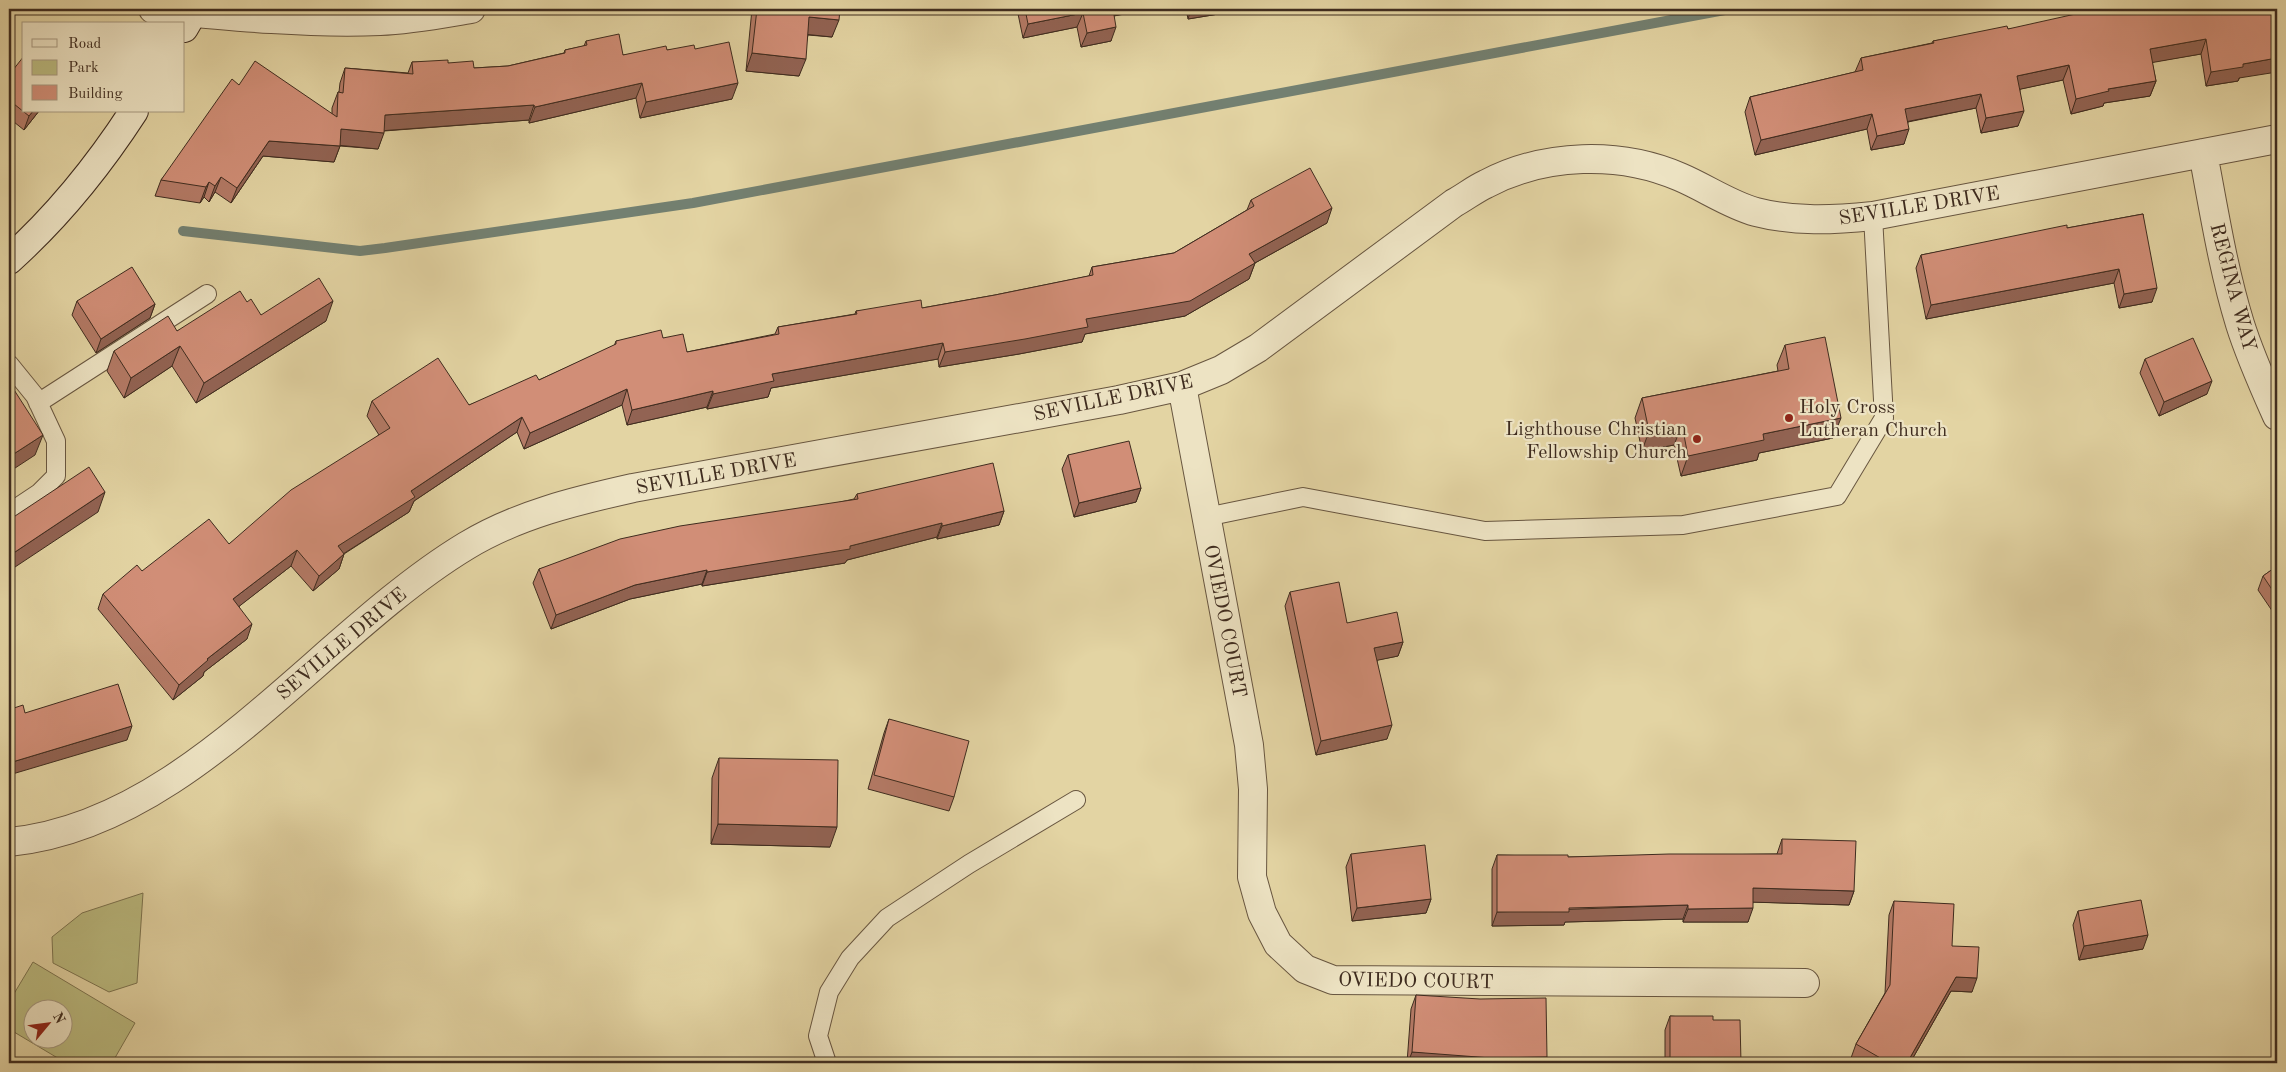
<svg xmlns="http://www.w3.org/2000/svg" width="2286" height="1072" font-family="'Old Standard TT',serif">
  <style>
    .green { fill: #bbbb80; stroke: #7d7450; fill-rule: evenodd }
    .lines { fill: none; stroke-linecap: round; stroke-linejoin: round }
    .stream { stroke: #738071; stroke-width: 10 }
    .lane-casing { stroke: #685640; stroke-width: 20 }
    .street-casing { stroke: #685640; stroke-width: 30 }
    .secondary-casing { stroke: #3f2c1f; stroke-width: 30 }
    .lane { stroke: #ede3c3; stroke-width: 18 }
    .street { stroke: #ede3c3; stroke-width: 28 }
    .secondary { stroke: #ede3c3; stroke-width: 28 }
    .wall { fill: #b47a66; stroke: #3f2c1f }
    .shaded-wall { fill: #926353; stroke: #3f2c1f }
    .building { fill: #d18e77; stroke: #3f2c1f }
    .poi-dot { fill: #8f2418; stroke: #ede3c3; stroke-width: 2 }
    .labels { text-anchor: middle; stroke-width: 4.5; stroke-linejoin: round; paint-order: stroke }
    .street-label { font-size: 20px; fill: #3f2c1f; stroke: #ede3c3 }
    .poi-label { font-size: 20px; fill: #3f2c1f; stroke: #ede3c3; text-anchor: start }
  </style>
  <rect width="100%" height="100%" fill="#e3d4a3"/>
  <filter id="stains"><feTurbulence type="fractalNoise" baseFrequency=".004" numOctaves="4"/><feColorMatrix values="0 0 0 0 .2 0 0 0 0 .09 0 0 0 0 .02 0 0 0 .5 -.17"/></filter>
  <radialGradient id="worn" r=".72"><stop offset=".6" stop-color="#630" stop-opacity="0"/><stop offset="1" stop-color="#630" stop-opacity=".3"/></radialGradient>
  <path class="green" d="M143,893L137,983L109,992L53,963L52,937L82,913Z
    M33,962L135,1023L112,1063H66L9,1029V1002ZM32,1010H62V1040H32Z"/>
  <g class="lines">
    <path class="stream" d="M183,231L360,251L385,248L693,203L1730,9"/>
    <g class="lane-casing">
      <path id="lane" d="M9,364L35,396L56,441V476L39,493L9,513
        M38,403L207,294
        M1206,517L1303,497L1485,531L1683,525L1837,496L1884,418L1873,216
        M827,1063L818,1036L829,992L850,958L887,918L969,864L1076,800"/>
    </g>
    <g class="street-casing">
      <path id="street" d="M153,9C227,16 306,24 380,21C411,20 441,14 471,9
        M2203,153C2214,211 2223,269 2240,324C2250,356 2264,387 2277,416
        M1182,386L1249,745L1253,789L1252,877L1262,913L1278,944L1305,969L1333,980L1805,983
        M9,842C189,825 319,635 466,546C517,515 575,501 633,488L1119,400L1182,386L1221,370L1258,348L1454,203C1465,197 1475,189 1486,184C1545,153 1620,151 1680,177C1706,188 1730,205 1756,212C1795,222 1833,220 1873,216L2277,139"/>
    </g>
    <g class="secondary-casing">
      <path id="secondary" d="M184,28L195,9
        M9,260C57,217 99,165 134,111"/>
    </g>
    <use href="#lane" class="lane"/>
    <use href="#street" class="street"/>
    <use href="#secondary" class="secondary"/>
  </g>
  <path class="wall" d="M752,9H840L832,37L808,35L799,76L746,71Z
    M1017,9H1151L1114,16L1111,41L1081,47L1077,27L1023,38Z
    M1186,9H1249L1188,19Z
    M2277,9L2238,81L2206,86L2201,54L2152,62L2156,81L2150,96L2104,103L2103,106L2071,114L2063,80L2020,89L2018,126L1981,133L1976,108L1908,122L1904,144L1871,150L1867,129L1755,155L1745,112L1750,97L1855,72L1861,58L1932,43L1933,41L2008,29Z
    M586,41L623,55L667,50L695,49L732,99L640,118L636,98L529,123V120L384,131L378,149L340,146L334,162L263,156L231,203L215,192L209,202L204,197L200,203L155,196L161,180L239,85L332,114V108L338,92H339L340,83L345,68L408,73L412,62L448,63L474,68L508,66L564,53L565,50L584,46Z
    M9,75L39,111L24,130L9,118Z
    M1251,200L1327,223L1255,263L1249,279L1185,316L1085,334L1082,342L1019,354L939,367L938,359L771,388L768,397L707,409V407L627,425L622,405L524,449L517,432L414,501L409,512L344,554L339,569L313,591L291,566L239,606L247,639L204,672L203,676L173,700L98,609L103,594L142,571L229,544L379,435L367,416L372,401L469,405L539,380L614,346L616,341L663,338L687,352L775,334L778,327L855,314L856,311L922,308L995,295L1089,276L1092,267L1174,253L1247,210Z
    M2143,214L2152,302L2119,308L2114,283L1926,319L1916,268L1921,255Z
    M77,301L155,304L150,318L96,353L72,315Z
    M247,302L261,315L326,321L196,403L172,366L124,398L107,371L114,351L177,331Z
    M1785,345L1833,438L1759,453L1757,460L1681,476L1674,445L1642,451L1635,418L1642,398L1778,371L1777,365Z
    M2145,359L2207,394L2159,416L2140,373Z
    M1068,455L1141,488L1136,502L1074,517L1062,469Z
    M857,494L1004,511L999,525L937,539V537L847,560L845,563L702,586V584L630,599L551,629L533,583L539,569L854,499Z
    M2277,566V618L2258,590L2263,576Z
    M1290,592L1347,623L1403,642L1398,656L1377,660L1387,739L1316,755L1285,606Z
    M889,719L954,797L949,811L868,789L884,733Z
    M719,758L830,847L711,844L712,778Z
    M1782,839L1854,891L1849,905L1753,902L1748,922H1683V919L1565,922L1564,925L1492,926V869L1497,855L1568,857L1777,854Z
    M1351,854L1431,899L1426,913L1352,921L1346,867Z
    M1894,901L1952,946L1972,992L1951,991L1910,1063H1860L1851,1058L1856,1044L1885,993L1889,915Z
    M2078,911L2143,949L2079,960L2073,925Z
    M1416,995L1545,1063H1407L1411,1009Z
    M1670,1016L1713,1020L1741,1063H1665V1030Z"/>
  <path class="shaded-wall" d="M1110,9H1151L1106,17Z
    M1191,9H1249L1188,19Z
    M1083,13L1077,27L1023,38L1028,24Z
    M809,17L839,20L832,37L803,34Z
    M1116,27L1111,41L1081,47L1087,33Z
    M2206,39L2201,54L2144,64L2150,49Z
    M752,53L806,59L799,76L746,71Z
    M2277,58V72L2239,78L2238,81L2206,86L2211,72L2243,64Z
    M2069,65L2063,80L2012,91L2017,76Z
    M2156,81L2150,96L2104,103L2103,106L2071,114L2076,99L2108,89Z
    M642,83L636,98L529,123L535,107Z
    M738,83L732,99L640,118L646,102Z
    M1981,94L1976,108L1900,123L1905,109Z
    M534,105L529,120L379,131L385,115Z
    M33,111H39L24,130L29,116Z
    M2024,111L2018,126L1981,133L1986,118Z
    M1872,114L1867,129L1755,155L1761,140Z
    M341,129L384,133L378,149L336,145Z
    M1909,129L1904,144L1871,150L1877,136Z
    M269,141L340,146L334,162L263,156L231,203L237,188Z
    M221,177L215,192L209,202L215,186Z
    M209,182L204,197L200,203L206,187Z
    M1332,208L1327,223L1244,269L1249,254Z
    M1255,263L1249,279L1185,316L1085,334L1082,342L1019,354L939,367L945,352L1086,319Z
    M2119,269L2114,283L1926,319L1931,305Z
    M2157,288L2152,302L2119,308L2124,294Z
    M333,301L326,321L196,403L204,383Z
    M155,304L150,318L96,353L101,339Z
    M943,343L938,359L771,388L768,397L707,409L713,394L772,374Z
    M180,346L172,366L124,398L131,378Z
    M2212,381L2207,394L2159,416L2164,402Z
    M627,389L622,405L524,449L530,433Z
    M713,391L707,407L627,425L632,410Z
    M522,417L517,432L414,501L409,512L332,561L338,546L411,491Z
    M1841,418L1833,438L1759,453L1757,460L1681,476L1688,456L1763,434Z
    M1682,425L1674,445L1642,451L1649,431Z
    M43,435L35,455L9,472V457Z
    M1141,488L1136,502L1074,517L1079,503Z
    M105,492L98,512L9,571V556Z
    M1004,511L999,525L937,539L942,526Z
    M942,523L937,537L847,560L845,563L702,586L707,572L850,546Z
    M297,550L291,566L228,615L233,599Z
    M344,554L339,569L313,591L319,576Z
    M707,570L702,584L630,599L551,629L556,615L635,585Z
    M252,624L247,639L204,672L203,676L173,700L179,685L207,659Z
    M1403,642L1398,656L1369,662L1374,648Z
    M1392,725L1387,739L1316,755L1321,741Z
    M132,726L127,740L9,775V763Z
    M718,824L837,827L830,847L711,844Z
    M1753,888L1854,891L1849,905L1748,902Z
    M1431,899L1426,913L1352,921L1357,908Z
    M1688,905L1683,919L1565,922L1564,925L1492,926L1497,912Z
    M1753,908L1748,922H1683L1688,909Z
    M2148,935L2143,949L2079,960L2084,946Z
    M1956,977L1977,978L1972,992L1951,991L1910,1063H1907Z
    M1412,1052L1547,1057L1545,1063H1408Z"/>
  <path class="building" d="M757,9H840L839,20L809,17L806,59L752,53Z
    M1025,9H1113L1116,27L1087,33L1083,13L1028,24Z
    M2098,9H2277V58L2243,64V67L2211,72L2206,39L2150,49L2156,81L2108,89L2109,91L2076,99L2069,65L2017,76L2024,111L1986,118L1981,94L1905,109L1909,129L1877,136L1872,114L1761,140L1750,97L1863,70L1861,58L1934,43L1933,41L2007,26L2008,29Z
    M619,34L623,55L666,46L667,50L694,45L695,49L729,42L738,83L646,102L642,83L535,107L534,105L385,115L384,133L341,129L340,146L269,141L237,188L221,177L215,186L209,182L206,187L161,180L232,79L239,85L255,61L337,117L338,92L343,93L345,68L413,74L412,62L448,60V63L473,61L474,68L508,66L565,53V50L587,45L586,41Z
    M24,56V111H33L29,116L9,100V75Z
    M1310,168L1332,208L1249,254L1255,263L1190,301L1086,319L1088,327L1025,339L945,352L943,343L772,374L774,381L713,394V391L632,410L627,389L530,433L522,417L411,491L415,497L338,546L344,554L319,576L297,550L233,599L252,624L207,659L208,660L179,685L103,594L137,565L142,571L209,519L229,544L291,490L390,428L372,401L438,358L469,405L536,375L539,380L616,344V341L661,330L663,338L683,334L687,352L779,334L778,327L857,314L856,311L921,300L922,308L995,295L1093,275L1092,267L1174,253L1254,206L1251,200Z
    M2143,214L2157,288L2124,294L2119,269L1931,305L1921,255L2067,225V228Z
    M132,267L155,304L101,339L77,301Z
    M319,278L333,301L204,383L180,346L131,378L114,351L168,316L177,331L240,291L247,302L251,299L261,315Z
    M1825,337L1841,418L1763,434L1764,440L1688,456L1682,425L1649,431L1642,398L1789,369L1785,345Z
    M2193,338L2212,381L2164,402L2145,359Z
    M9,382L43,435L9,457Z
    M1129,441L1141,488L1079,503L1068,455Z
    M993,463L1004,511L942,526V523L850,546V549L707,572V570L635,585L556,615L539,569L620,539L680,526L858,499L857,494Z
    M89,467L105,492L9,556V520Z
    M2277,566V597L2263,576Z
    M1339,582L1347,623L1397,612L1403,642L1374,648L1392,725L1321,741L1290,592Z
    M118,684L132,726L9,763V697L11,696L14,708L23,705L25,713Z
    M889,719L969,741L954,797L874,775Z
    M719,758L838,760L837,827L718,824Z
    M1782,839L1856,841L1854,891L1753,888V908L1688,909V905L1569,908V912H1497V855H1568V857L1669,854H1782Z
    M1425,845L1431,899L1357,908L1351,854Z
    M2141,900L2148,935L2084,946L2078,911Z
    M1894,901L1954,904L1952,946L1979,947L1977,978L1956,977L1907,1063H1889L1856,1044L1890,985Z
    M1416,995L1480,999L1546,998L1547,1057L1491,1058L1412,1052Z
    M1670,1016H1713V1020H1740L1741,1063H1670Z"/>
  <g class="poi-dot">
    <circle cx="1789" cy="418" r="5"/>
    <circle cx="1697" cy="439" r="5"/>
  </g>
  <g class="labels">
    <g class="street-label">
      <text transform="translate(1919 205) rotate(-9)" y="7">SEVILLE DRIVE</text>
      <text transform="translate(2234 287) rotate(75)" y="7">REGINA WAY</text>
      <text transform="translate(1113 397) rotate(-12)" y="7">SEVILLE DRIVE</text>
      <text transform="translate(716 473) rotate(-10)" y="7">SEVILLE DRIVE</text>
      <text transform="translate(1226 621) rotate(79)" y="7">OVIEDO COURT</text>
      <text transform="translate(341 643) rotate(-40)" y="7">SEVILLE DRIVE</text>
      <text transform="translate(1416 980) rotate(1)" y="7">OVIEDO COURT</text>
    </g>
    <g class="poi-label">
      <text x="1799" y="413">Holy Cross<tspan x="1799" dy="23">Lutheran Church</tspan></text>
      <text x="1687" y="435" text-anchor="end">Lighthouse Christian<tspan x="1687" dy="23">Fellowship Church</tspan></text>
    </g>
  </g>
  <rect width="2286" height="1072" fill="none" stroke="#e3d4a3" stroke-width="30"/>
  <rect x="10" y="10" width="2266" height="1052" fill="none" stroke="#3f2c1f" stroke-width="2.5"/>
  <rect x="15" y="15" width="2256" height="1042" fill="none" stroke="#3f2c1f"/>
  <rect x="22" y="22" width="162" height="90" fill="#ede3c3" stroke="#a79a81"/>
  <rect x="32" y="39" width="25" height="8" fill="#ede3c3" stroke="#a79a81"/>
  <text x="68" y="48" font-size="15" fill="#3f2c1f">Road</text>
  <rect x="32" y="60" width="25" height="15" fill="#bbbb80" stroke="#a79a81"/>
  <text x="68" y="72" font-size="15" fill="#3f2c1f">Park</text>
  <rect x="32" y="85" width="25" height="15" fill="#d18e77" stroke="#a79a81"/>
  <text x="68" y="98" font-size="15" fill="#3f2c1f">Building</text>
  <g transform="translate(48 1024) rotate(61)"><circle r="24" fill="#ede3c3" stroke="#a79a81"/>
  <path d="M0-4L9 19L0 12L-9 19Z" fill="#8f2418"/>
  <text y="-8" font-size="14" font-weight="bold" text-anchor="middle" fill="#3f2c1f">N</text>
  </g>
  <rect width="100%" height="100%" filter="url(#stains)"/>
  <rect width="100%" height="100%" fill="url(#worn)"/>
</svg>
